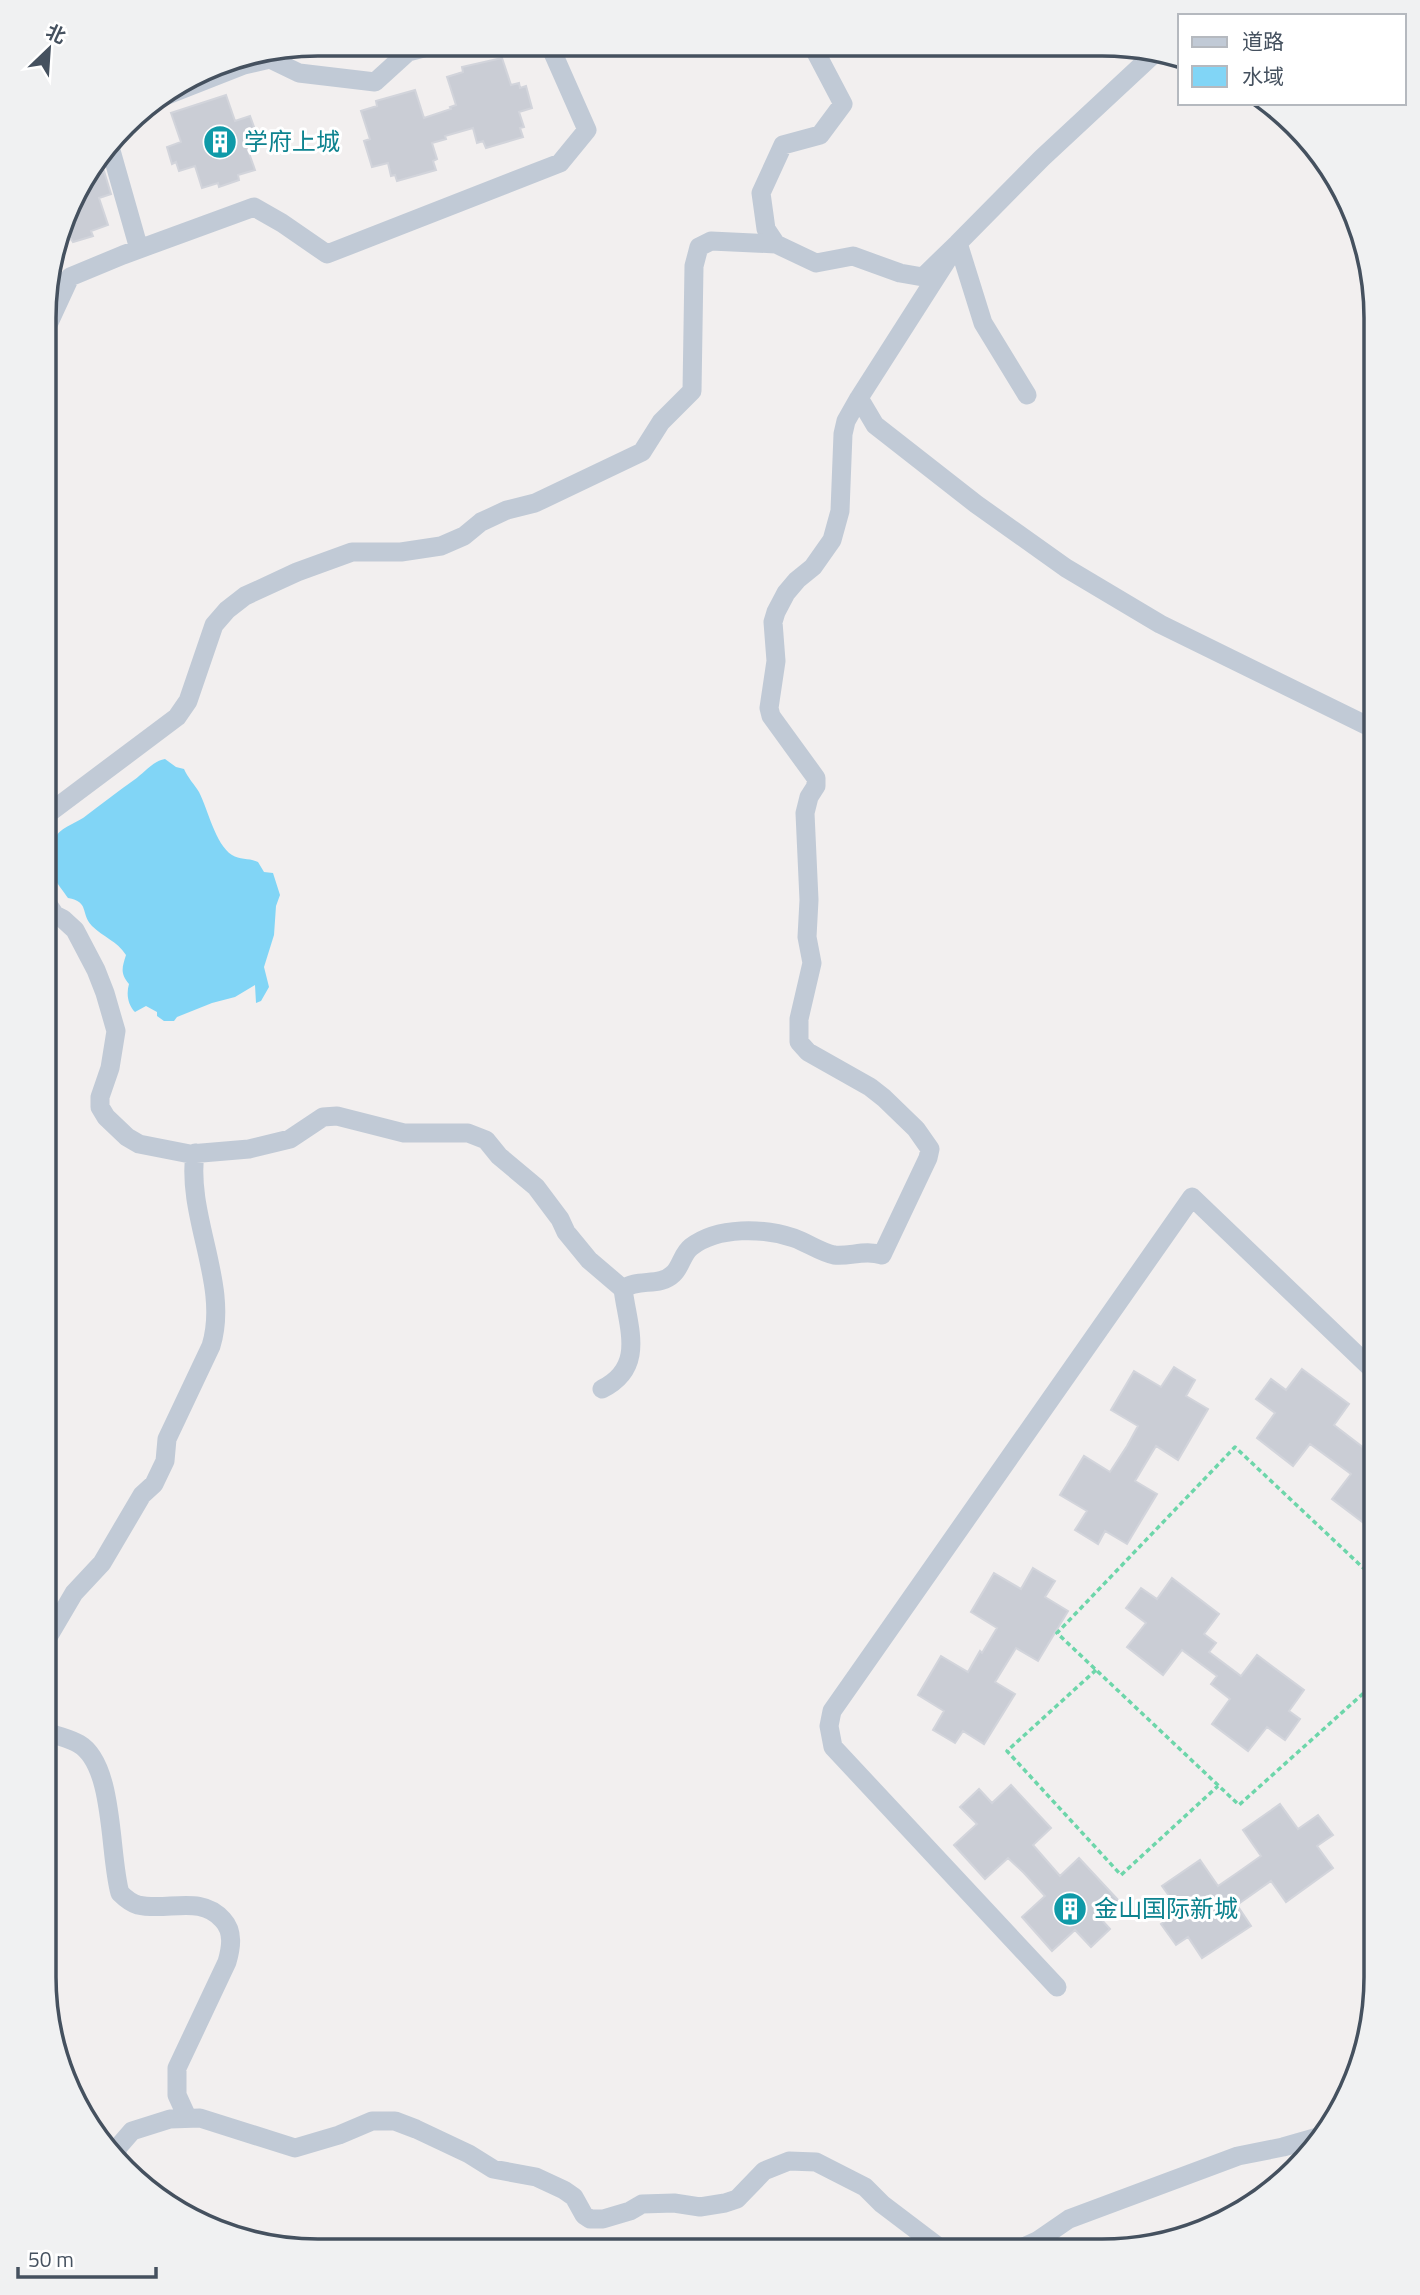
<svg xmlns="http://www.w3.org/2000/svg" width="1420" height="2295" font-family="'Titillium Web','Noto Sans SC',sans-serif">
  <style>
    .water { fill: #81d5f6 }
    .building { fill: #cacdd5; stroke: #d2d4db; stroke-width: 2 }
    .lines { fill: none; stroke-linecap: round; stroke-linejoin: round }
    .path { stroke: #6dd6aa; stroke-width: 3.5; stroke-dasharray: 5 3.5; stroke-linecap: butt }
    .minor { stroke: #c1cad6; stroke-width: 19 }
    .labels { text-anchor: middle; stroke-width: 6; stroke-linejoin: round; paint-order: stroke }
    .culture-label { font-size: 24px; fill: #0d838f; stroke: #fff; text-anchor: start }
    .rim { fill: none; stroke: #45515f; stroke-width: 3.5 }
  </style>
  <rect width="100%" height="100%" fill="#f2efef"/>
  <path class="water" d="M165,759L176,767L184,769C188,778 194,784 199,792C208,809 215,844 232,855C240,860 250,858 258,862L264,872L273,873L280,895L276,906L274,935L264,967L269,987L261,1001L256,1003L255,985L235,997L212,1003L177,1017L174,1021H164L157,1016V1012L146,1006L135,1012C128,1005 126,994 129,984C120,973 122,968 126,955C117,941 103,937 92,926C80,913 90,902 68,898C60,886 45,870 48,856C49,849 51,841 56,836C64,825 78,823 87,815C103,803 118,791 134,780C144,773 153,761 165,759Z"/>
  <path class="building" d="M502,58L511,85L519,83L520,88L526,86L532,108L519,112L524,127L520,128L523,137L486,148L483,141L477,143L473,128L445,136L446,139L432,143L437,159L433,161L436,170L397,181L395,175L391,176L388,163L372,167L364,141L370,139L361,111L377,106L376,101L415,90L424,118L451,109L450,107L456,105L447,77L463,72L462,67Z
    M226,95L235,121L250,116L258,138L245,142L255,170L238,175L239,180L219,187L218,183L202,188L195,166L179,171L176,162L172,164L167,147L181,142L171,113Z
    M104,171L111,194L99,198L108,225L91,231L93,236L73,242L71,239L58,243L72,196L87,177Z
    M1174,1367L1195,1380L1186,1396L1208,1409L1178,1460L1156,1446L1135,1481L1157,1494L1127,1544L1105,1531L1098,1544L1075,1530L1087,1511L1060,1495L1084,1456L1110,1472L1127,1446L1138,1426L1111,1410L1134,1371L1161,1387Z
    M1302,1369L1349,1404L1334,1425L1364,1448L1376,1432V1517L1369,1527L1332,1499L1351,1474L1310,1444L1293,1466L1257,1438L1275,1413L1256,1399L1271,1379L1286,1390Z
    M1033,1568L1055,1581L1045,1597L1068,1611L1038,1661L1016,1648L995,1682L1015,1694L984,1744L963,1731L955,1743L933,1730L944,1711L918,1695L941,1656L968,1672L980,1651L982,1653L997,1628L971,1612L994,1573L1021,1589Z
    M1172,1578L1219,1614L1204,1634L1216,1643L1209,1652L1241,1676L1257,1655L1304,1690L1289,1711L1300,1719L1285,1740L1267,1727L1248,1751L1212,1724L1230,1699L1211,1684L1217,1676L1182,1650L1163,1675L1127,1647L1146,1623L1126,1608L1141,1588L1157,1599Z
    M1011,1785L1051,1828L1033,1845L1060,1876L1079,1858L1119,1901L1100,1918L1110,1929L1091,1947L1075,1930L1052,1951L1022,1917L1045,1896L1024,1873L1008,1858L985,1879L954,1845L977,1824L960,1807L979,1789L992,1803Z
    M1280,1804L1298,1829L1318,1815L1333,1835L1317,1846L1333,1868L1286,1902L1271,1881L1237,1905L1251,1926L1202,1958L1188,1937L1176,1945L1161,1924L1180,1911L1162,1886L1200,1860L1218,1886L1237,1873L1261,1856L1243,1830Z"/>
  <g class="lines">
    <path class="path" d="M1096,1670L1007,1751L1121,1875L1218,1786
      M1376,1682L1239,1805L1057,1633L1235,1447L1376,1580"/>
    <path class="minor" d="M812,45L843,104L820,135L783,145L761,193L766,229L776,244L816,263L853,256L900,273L923,277L958,243L983,323L1027,395
      M408,52L439,44
      M160,98L244,65L270,59L299,73L375,82L408,52L406,44
      M110,147L139,249
      M46,329L70,277L123,255L254,207L282,223L327,254L560,163L587,130L549,44
      M859,398L875,425L976,504L1066,568L1160,624L1376,730
      M45,816L177,717L188,701L214,625L227,610L245,596L297,572L352,552H401L441,546L464,536L481,522L507,510L535,503L642,452L661,422L692,391L694,266L699,247L711,241L776,244
      M45,900L55,915L63,919L75,930L96,970L105,993L116,1031L110,1068L100,1097V1107L106,1117L127,1137L139,1144L190,1154L249,1149L290,1139L323,1117L337,1116L404,1133H468L486,1140L499,1156L536,1187L560,1219L566,1232L589,1260L623,1289
      M602,1389C646,1367 628,1328 623,1289C637,1278 660,1287 673,1274C681,1267 682,1254 691,1247C718,1226 764,1228 794,1238C808,1243 820,1252 834,1255C850,1257 865,1249 882,1255L928,1158L930,1149L916,1129L884,1098L870,1087L808,1052L799,1042V1019L812,963L807,937L809,900L805,813L809,797L816,786V778L771,716L769,708L776,661L773,622L776,612L786,593L797,580L813,567L832,540L840,511L843,434L846,421L859,398L958,243L1042,158L1157,51
      M44,1644L74,1593L102,1563L142,1495L154,1484L165,1461L167,1439L211,1346C230,1285 186,1217 195,1153
      M44,1730C55,1736 69,1738 79,1744C115,1765 109,1856 120,1893C125,1898 131,1903 138,1905C167,1912 201,1894 223,1920C234,1932 231,1948 227,1962L177,2068V2095L187,2117
      M1057,1987L833,1747L829,1726L832,1711L1192,1197L1376,1373
      M114,2158L119,2146L132,2131L170,2119L200,2118L295,2148L339,2135L372,2121H395L416,2129L469,2154L493,2169L536,2177L564,2190L574,2197L584,2215L590,2219H603L630,2211L642,2204L674,2203L700,2207L725,2203L737,2199L764,2171L789,2161L816,2162L865,2187L882,2204L944,2251
      M1015,2251L1037,2241L1069,2219L1238,2156L1283,2147L1325,2135"/>
  </g>
  <defs>
    <g id="building-disc" transform="scale(1.75)"><circle r="9.5" fill="#0f9aa8" stroke="#fff"/><path d="M-4-6H4V6H1V3H-1V6H-4ZM-2.5-4.3h1.7v1.8h-1.7ZM.8-4.3h1.7v1.8H.8ZM-2.5-1h1.7V.8h-1.7ZM.8-1h1.7V.8H.8Z" fill="#fff"/></g>
  </defs>
  <g fill-rule="evenodd">
    <use href="#building-disc" x="220" y="142"/>
    <use href="#building-disc" x="1070" y="1909"/>
  </g>
  <g class="labels">
    <g class="culture-label">
      <text x="244" y="150">学府上城</text>
      <text x="1094" y="1917">金山国际新城</text>
    </g>
  </g>
  <path d="M0 0H1420V2295H0ZM318 56H1102A262 262 0 0 1 1364 318V1977A262 262 0 0 1 1102 2239H318A262 262 0 0 1 56 1977V318A262 262 0 0 1 318 56Z" fill="#f0f1f2" fill-rule="evenodd"/>
  <path class="rim" d="M318 56H1102A262 262 0 0 1 1364 318V1977A262 262 0 0 1 1102 2239H318A262 262 0 0 1 56 1977V318A262 262 0 0 1 318 56Z"/>
  <rect x="1178" y="14" width="228" height="91" fill="#ffffff" stroke="#b5b9bf" stroke-width="2"/>
  <rect x="1192" y="37" width="35" height="10" fill="#c1cad6" stroke="#b5b9bf" stroke-width="2"/>
  <text x="1242" y="49" font-size="21" fill="#45515f">道路</text>
  <rect x="1192" y="66" width="35" height="21" fill="#81d5f6" stroke="#b5b9bf" stroke-width="2"/>
  <text x="1242" y="84" font-size="21" fill="#45515f">水域</text>
  <g transform="translate(49 49) rotate(25)" stroke="#ffffff" stroke-width="5" paint-order="stroke">
  <path d="M0-5L12 26L0 18L-12 26Z" fill="#45515f"/>
  <text y="-10" font-size="19" font-weight="bold" text-anchor="middle" fill="#45515f">北</text>
  </g>
  <path d="M18 2267v10h138v-10" fill="none" stroke="#45515f" stroke-width="3.5"/>
  <text x="28" y="2267" font-size="21" fill="#45515f" stroke="#ffffff" stroke-width="5" paint-order="stroke">50 m</text>
</svg>
